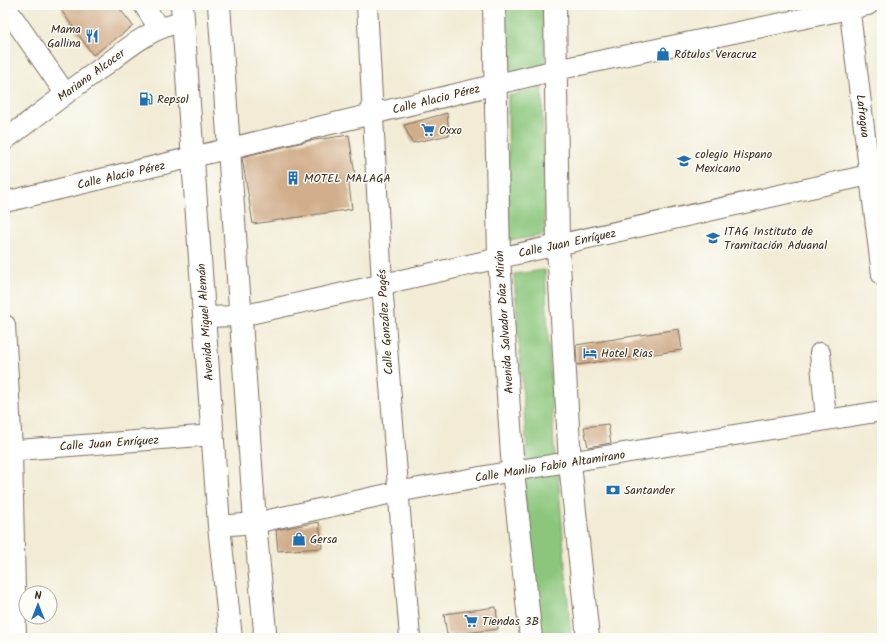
<svg xmlns="http://www.w3.org/2000/svg" width="887" height="643" font-family="Kalam,sans-serif">
  <style>
    .green { fill: #8bc67b; stroke: #63784c }
    .building { fill: #d1ae8b }
    .lines { fill: none; stroke-linecap: round; stroke-linejoin: round }
    .minor-casing { stroke: #7b6e5e; stroke-width: 22 }
    .major-casing { stroke: #7b6e5e; stroke-width: 24 }
    .minor { stroke: #fff; stroke-width: 20 }
    .major { stroke: #fff; stroke-width: 22 }
    .labels { text-anchor: middle; stroke-width: 3; stroke-linejoin: round; paint-order: stroke }
    .poi-label { font-size: 12px; fill: #3b2a1e; stroke: #fdfcf7; text-anchor: start }
    .street-label { font-size: 12px; fill: #3b2a1e; stroke: #fdfcf7 }
  </style>
  <rect width="100%" height="100%" fill="#fdfcf7"/>
  <filter id="ink" filterUnits="userSpaceOnUse"><feTurbulence type="fractalNoise" baseFrequency=".025" numOctaves="2"/><feDisplacementMap in="SourceGraphic" scale="8" xChannelSelector="R" yChannelSelector="G"/><feConvolveMatrix kernelMatrix="1 2 1 2 8 2 1 2 1" color-interpolation-filters="sRGB"/></filter>
  <filter id="wash" filterUnits="userSpaceOnUse"><feTurbulence type="fractalNoise" baseFrequency=".012" numOctaves="4" result="noise"/><feDisplacementMap in="SourceGraphic" scale="16" xChannelSelector="R" yChannelSelector="G"/><feGaussianBlur stdDeviation="0.9" result="paint"/><feColorMatrix in="noise" values="0 0 0 0 0 0 0 0 0 0 0 0 0 0 0 0 0 1.4 0 .05"/><feComposite in="paint" operator="in"/></filter>
  <g filter="url(#wash)">
    <rect width="100%" height="100%" fill="#f2ecd6"/>
    <path class="green" d="M504,5H544L545,65L506,73Z
      M542,87L545,235L509,241L508,96Z
      M545,270L554,448L558,474L571,638H541L523,480L527,452L514,274Z"/>
    <g id="blocks">
      <path class="building" d="M68,5H117L133,26L93,55L61,10Z
        M447,113L449,135L412,143L404,125Z
        M349,135L355,176L348,177L352,209L253,224L242,157L308,141Z
        M679,329L682,350L577,365L576,345Z
        M608,424L611,443L588,447L584,427Z
        M319,522L322,548L278,551L276,530Z
        M496,607L498,629L447,635L444,614Z"/>
    </g>
  </g>
  <g filter="url(#ink)">
    <use href="#blocks" fill-opacity="0" stroke="#7b6e5e" stroke-width="1"/>
    <g class="lines">
      <g class="minor-casing">
        <path id="minor" d="M144,5L159,29
          M367,5L382,284L410,638
          M849,5L882,275
          M5,6L65,93
          M5,140C38,115 70,90 104,66C128,48 152,27 183,22
          M5,202L556,70L868,5
          M205,317L241,316L882,172
          M5,325L12,450L16,638
          M820,353L826,420
          M5,451L213,435
          M219,526L255,523L397,492L513,471L882,411"/>
      </g>
      <g class="major-casing">
        <path id="major" d="M182,5L219,526L231,638
          M219,5L255,523L265,631L263,638
          M494,5L499,258L513,471L531,638
          M555,5L558,246L570,463L588,638"/>
      </g>
      <use href="#minor" class="minor"/>
      <use href="#major" class="major"/>
    </g>
  </g>
  <defs>
    <g id="restaurant-bare" transform="scale(1.08)"><path d="M-5-6h1v4h1v-4h1v4h1v-4h1v5L-1.5 .5V6h-2V.5L-5-1ZM5-6V6H3V1.5H1.5Q1.5-4 5-6Z" fill="#1f6fb2" stroke="#fdfcf7" stroke-width="2.5" paint-order="stroke"/></g>
    <g id="shop-bare" transform="scale(1.08)"><path d="M-5-2.5h2.3a2.7 3.5 0 0 1 5.4 0H5L5.5 6h-11ZM-1.5-2.5h3a1.5 2.3 0 0 0-3 0Z" fill="#1f6fb2" stroke="#fdfcf7" stroke-width="2.5" paint-order="stroke"/></g>
    <g id="fuel-bare" transform="scale(1.08)"><path d="M-5.5-6h7V0h2V4h1.3V-2.5L3-4.5l.8-.8L6-3V5H2.5V1h-1V6h-7ZM-4.2-4.7v3.2H.2V-4.7Z" fill="#1f6fb2" stroke="#fdfcf7" stroke-width="2.5" paint-order="stroke"/></g>
    <g id="supermarket-bare" transform="scale(1.08)"><path d="M-6-5.5h2.5l.6 2H6L4.5 2H-2.5L-4.4-4H-6ZM-1.5 3.2a1.3 1.3 0 1 0 .1 0ZM3 3.2a1.3 1.3 0 1 0 .1 0Z" fill="#1f6fb2" stroke="#fdfcf7" stroke-width="2.5" paint-order="stroke"/></g>
    <g id="school-bare" transform="scale(1.08)"><path d="M0-5L7-2L0 1L-7-2ZM-4 1L0 2.5L4 1V4Q0 6-4 4Z" fill="#1f6fb2" stroke="#fdfcf7" stroke-width="2.5" paint-order="stroke"/></g>
    <g id="building-bare" transform="scale(1.08)"><path d="M-4-6H4V6H1V3H-1V6H-4ZM-2.5-4.3h1.7v1.8h-1.7ZM.8-4.3h1.7v1.8H.8ZM-2.5-1h1.7V.8h-1.7ZM.8-1h1.7V.8H.8Z" fill="#1f6fb2" stroke="#fdfcf7" stroke-width="2.5" paint-order="stroke"/></g>
    <g id="hotel-bare" transform="scale(1.08)"><path d="M-6-4.5h1.5V1H6V5H4.5V3h-9V5H-6ZM-4 0a1.8 1.8 0 1 1 3.6 0ZM.5 0V-2.5h3Q6-2.5 6 0Z" fill="#1f6fb2" stroke="#fdfcf7" stroke-width="2.5" paint-order="stroke"/></g>
    <g id="bank-bare" transform="scale(1.08)"><path d="M-6-4H6V4H-6ZM0-2.3a2.3 2.3 0 1 0 0 4.6a2.3 2.3 0 1 0 0-4.6Z" fill="#1f6fb2" stroke="#fdfcf7" stroke-width="2.5" paint-order="stroke"/></g>
  </defs>
  <g fill-rule="evenodd">
    <use href="#restaurant-bare" x="92" y="36"/>
    <use href="#shop-bare" x="663" y="54"/>
    <use href="#fuel-bare" x="146" y="99"/>
    <use href="#supermarket-bare" x="428" y="130"/>
    <use href="#school-bare" x="684" y="161"/>
    <use href="#building-bare" x="293" y="178"/>
    <use href="#school-bare" x="713" y="238"/>
    <use href="#hotel-bare" x="590" y="353"/>
    <use href="#bank-bare" x="613" y="490"/>
    <use href="#shop-bare" x="299" y="539"/>
    <use href="#supermarket-bare" x="471" y="621"/>
  </g>
  <g class="labels">
    <g class="poi-label">
      <text x="81" y="33" text-anchor="end">Mama<tspan x="81" dy="14">Gallina</tspan></text>
      <text x="674" y="58">Rótulos Veracruz</text>
      <text x="157" y="103">Repsol</text>
      <text x="439" y="134">Oxxo</text>
      <text x="695" y="158">colegio Hispano<tspan x="695" dy="14">Mexicano</tspan></text>
      <text x="304" y="182">MOTEL MALAGA</text>
      <text x="724" y="235">ITAG Instituto de<tspan x="724" dy="14">Tramitación Aduanal</tspan></text>
      <text x="601" y="357">Hotel Rias</text>
      <text x="624" y="494">Santander</text>
      <text x="310" y="543">Gersa</text>
      <text x="482" y="625">Tiendas 3B</text>
    </g>
    <g class="street-label">
      <text transform="translate(91 75) rotate(-36)" y="4">Mariano Alcocer</text>
      <text transform="translate(436 99) rotate(-14)" y="4">Calle Alacio Pérez</text>
      <text transform="translate(863 116) rotate(83)" y="4">Lafragua</text>
      <text transform="translate(121 175) rotate(-13)" y="4">Calle Alacio Pérez</text>
      <text transform="translate(567 243) rotate(-12)" y="4">Calle Juan Enríquez</text>
      <text transform="translate(205 322) rotate(-94)" y="4">Avenida Miguel Alemán</text>
      <text transform="translate(385 322) rotate(-94)" y="4">Calle González Pagés</text>
      <text transform="translate(504 322) rotate(-94)" y="4">Avenida Salvador Díaz Mirón</text>
      <text transform="translate(109 443) rotate(-4)" y="4">Calle Juan Enríquez</text>
      <text transform="translate(550 466) rotate(-9)" y="4">Calle Manlio Fabio Altamirano</text>
    </g>
  </g>
  <rect width="887" height="643" fill="none" stroke="#fdfcf7" stroke-width="20"/>
  <g transform="translate(38 605)"><circle r="19" fill="#fdfcf7" stroke="#afa8a0"/>
  <path d="M0-3L7 15L0 10L-7 15Z" fill="#1f6fb2"/>
  <text y="-6" font-size="11" font-weight="bold" text-anchor="middle" fill="#3b2a1e">N</text>
  </g>
</svg>
